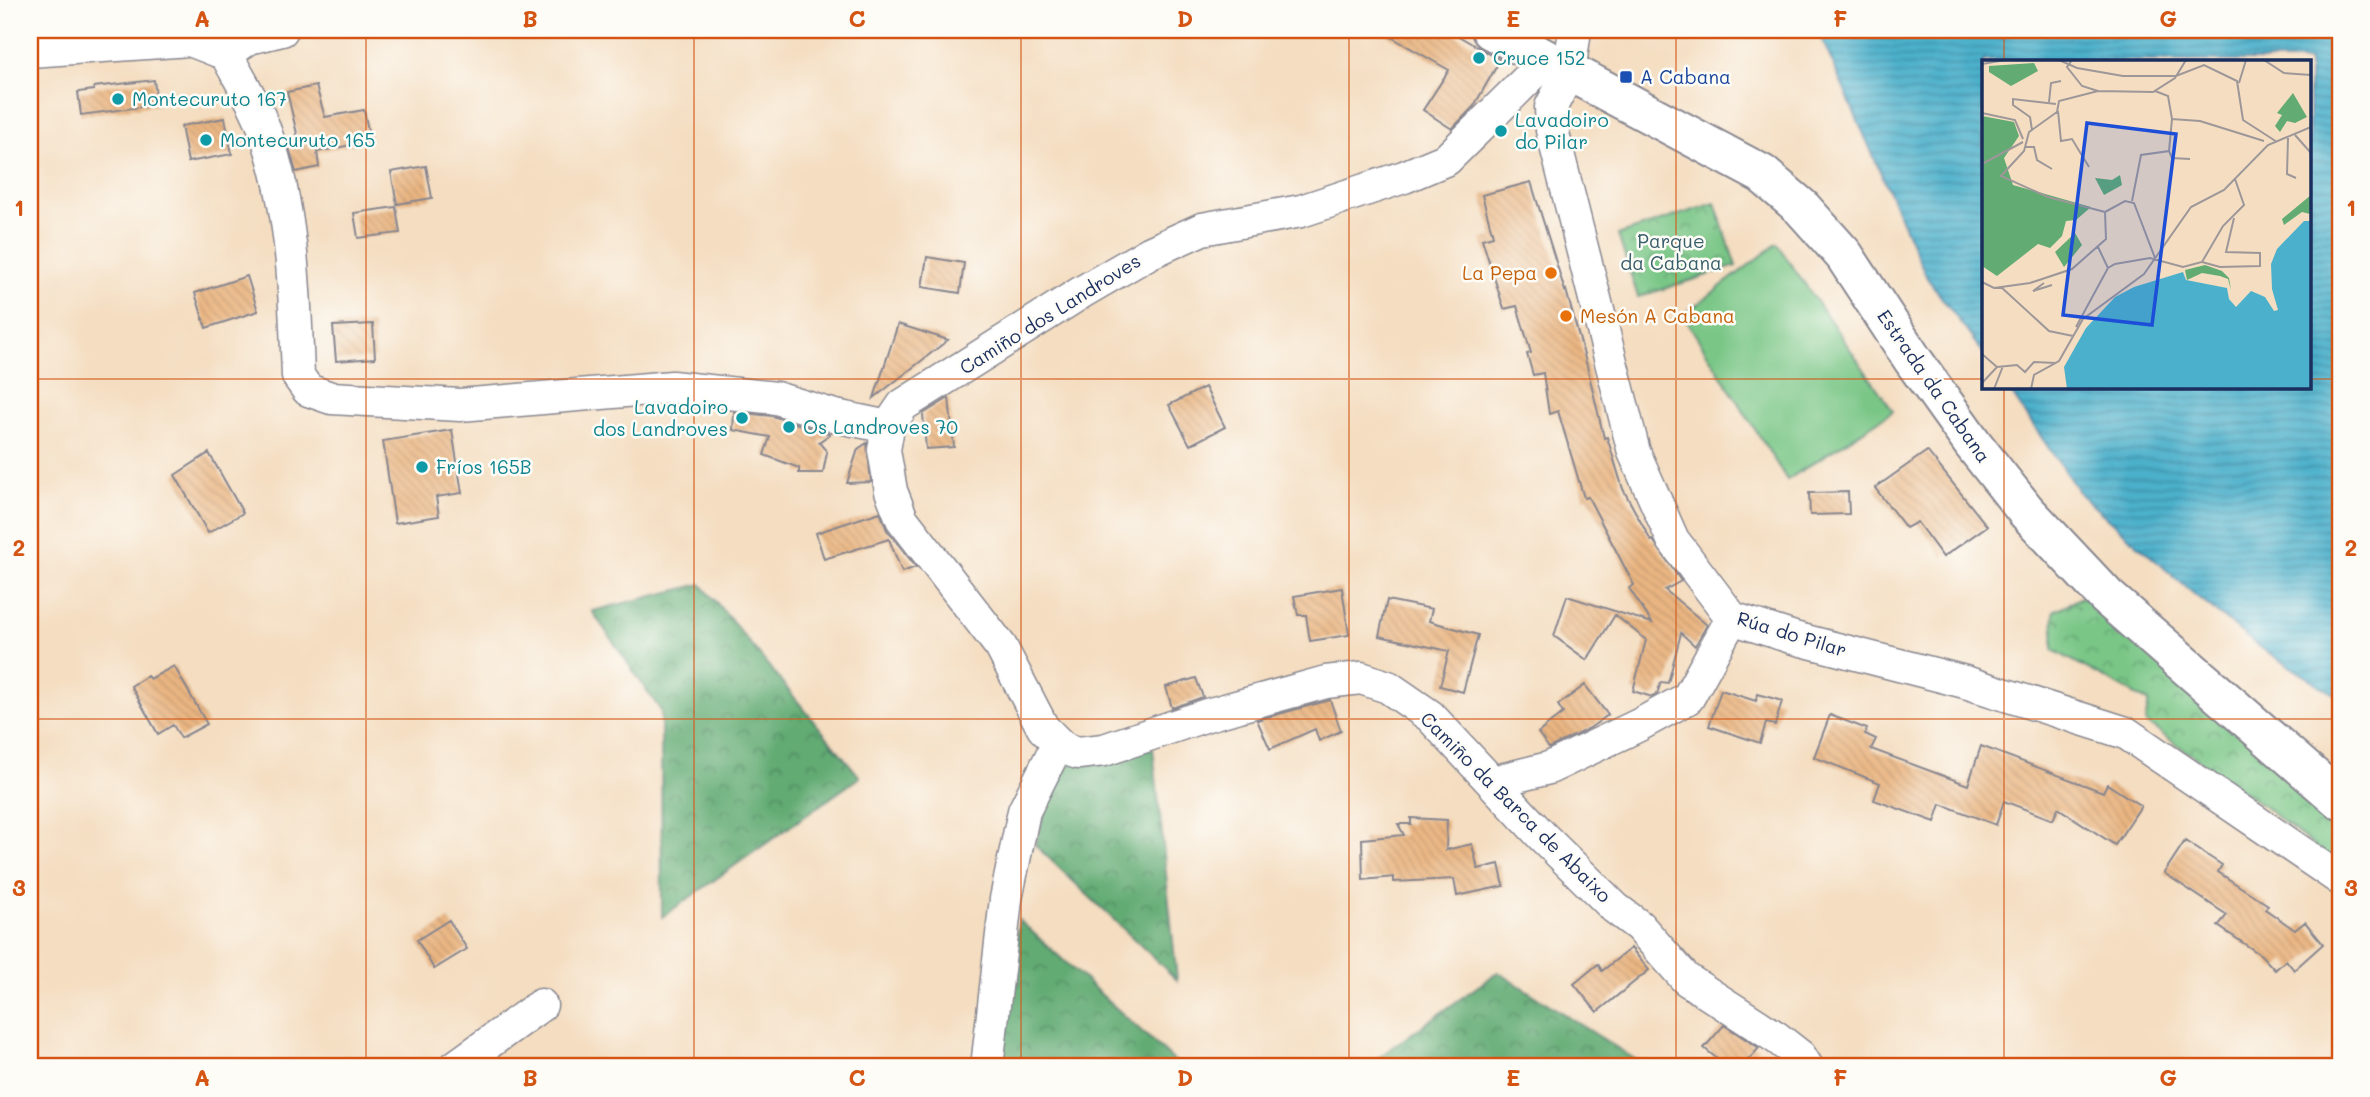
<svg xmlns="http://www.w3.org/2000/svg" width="2370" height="1097" font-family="Mali,sans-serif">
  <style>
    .grass { fill: #79c686; stroke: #4a7a72; stroke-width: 2 }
    .forest { fill: url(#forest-crowns); stroke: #3e6d68; stroke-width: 2 }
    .park { fill: url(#park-crowns); stroke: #4a7a72; stroke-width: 2 }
    .water { fill: url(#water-rules); stroke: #337094; stroke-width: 2 }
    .building { fill: url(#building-back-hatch) }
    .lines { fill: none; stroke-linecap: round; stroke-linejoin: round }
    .street-casing { stroke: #88868f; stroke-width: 35 }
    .secondary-casing { stroke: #88868f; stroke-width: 42 }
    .street { stroke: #fff; stroke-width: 32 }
    .secondary { stroke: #fff; stroke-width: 38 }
    .grid { fill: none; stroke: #d45514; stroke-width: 2; stroke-opacity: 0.55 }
    .culture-dot { fill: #0f9aa8; stroke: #fdfcf7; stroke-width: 2.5 }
    .transit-dot { fill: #1a4fb4; stroke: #fdfcf7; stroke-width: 2.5 }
    .food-dot { fill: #e8710a; stroke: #fdfcf7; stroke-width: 2.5 }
    .labels { text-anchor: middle; stroke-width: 5; stroke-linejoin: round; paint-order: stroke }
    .culture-label { font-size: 19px; fill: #0d838f; stroke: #fdfcf7; text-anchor: start }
    .transit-label { font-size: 19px; fill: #164399; stroke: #fdfcf7; text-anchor: start }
    .park-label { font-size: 19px; fill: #375c6a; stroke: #fdfcf7 }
    .food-label { font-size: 19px; fill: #c56008; stroke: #fdfcf7; text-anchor: end }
    .street-label { font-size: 19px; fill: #1b2f5e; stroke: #fdfcf7 }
    .inset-road { fill: none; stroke: #9d9799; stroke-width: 2 }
    .view { fill: #1d4ed8; fill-opacity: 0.15; stroke: #1d4ed8; stroke-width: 3.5 }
    .inset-edge { fill: none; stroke: #1b2f5e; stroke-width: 3.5 }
    .neatline { fill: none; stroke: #d45514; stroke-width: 2.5 }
    .grid-label { font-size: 23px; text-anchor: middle; font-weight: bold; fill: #d45514 }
  </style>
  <defs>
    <pattern id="forest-crowns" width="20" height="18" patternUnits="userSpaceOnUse" patternTransform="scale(1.75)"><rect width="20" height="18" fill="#62ab73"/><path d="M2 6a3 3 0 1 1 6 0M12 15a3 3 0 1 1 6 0" fill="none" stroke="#508c62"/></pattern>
    <pattern id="park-crowns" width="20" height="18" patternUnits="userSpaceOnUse" patternTransform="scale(1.75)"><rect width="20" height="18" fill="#79c686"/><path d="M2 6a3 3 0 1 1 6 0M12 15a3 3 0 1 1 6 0" fill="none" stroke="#62a171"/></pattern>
    <pattern id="water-rules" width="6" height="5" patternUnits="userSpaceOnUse" patternTransform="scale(1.75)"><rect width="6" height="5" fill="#4bb0cb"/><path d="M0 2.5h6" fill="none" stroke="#3e90a8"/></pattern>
    <pattern id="building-back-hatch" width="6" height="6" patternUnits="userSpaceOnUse" patternTransform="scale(1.75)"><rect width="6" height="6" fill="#eab581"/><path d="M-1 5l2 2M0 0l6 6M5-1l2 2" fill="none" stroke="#c89c72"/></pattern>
  </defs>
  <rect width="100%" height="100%" fill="#fdfcf7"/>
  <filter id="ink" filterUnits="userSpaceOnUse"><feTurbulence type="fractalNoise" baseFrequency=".0143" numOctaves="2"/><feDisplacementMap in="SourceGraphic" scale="14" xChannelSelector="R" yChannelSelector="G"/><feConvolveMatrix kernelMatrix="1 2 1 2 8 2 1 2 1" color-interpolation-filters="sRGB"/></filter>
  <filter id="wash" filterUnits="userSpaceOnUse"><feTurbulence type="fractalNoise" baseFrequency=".00686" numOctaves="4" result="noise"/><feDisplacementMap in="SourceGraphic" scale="28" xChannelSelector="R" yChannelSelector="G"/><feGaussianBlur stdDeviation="1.57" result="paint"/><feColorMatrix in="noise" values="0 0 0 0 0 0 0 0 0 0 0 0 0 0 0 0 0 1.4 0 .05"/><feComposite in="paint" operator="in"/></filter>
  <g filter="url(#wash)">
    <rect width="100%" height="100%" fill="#f4ddc0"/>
    <path class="grass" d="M1777,244L1893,411L1787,480L1683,315Z"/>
    <path class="forest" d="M701,584L860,777L662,917L661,711L592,611Z
      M1153,748L1177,980L1035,845L1059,763Z
      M1019,920L1181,1067H1001Z
      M1498,972L1647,1067H1365Z"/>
    <path class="park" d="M1715,203L1736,266L1638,297L1618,235Z
      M2086,595L2340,817V866L2254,799L2145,722L2149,702L2053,650L2054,611Z"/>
    <path class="water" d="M1818,30H2340V698L2258,646L2195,595L2081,495L2007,387H2309V61H1983V353L1927,278Z"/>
    <g id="blocks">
      <path class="building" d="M1379,30H1448L1500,60L1474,106L1452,129L1423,110L1449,70Z
        M154,80L157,105L81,115L78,92L94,90V87Z
        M316,86L325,117L364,110L370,141L317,152L319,167L296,172L288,144L299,142L287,92Z
        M225,118L232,154L188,162L181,126Z
        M426,166L432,198L397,204L391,172Z
        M1531,182L1565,291L1566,290L1587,366L1604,438L1607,437L1623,489L1651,541L1653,540L1681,581L1665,590L1707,625L1695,646L1681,633L1668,683L1661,682L1657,694L1652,697L1633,691L1646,640L1615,615L1587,660L1554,636L1567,596L1652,623L1629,588L1634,585L1588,497L1584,498L1558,411L1549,414L1543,373L1533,375L1527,354L1531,353L1517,306L1504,309L1482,239L1493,236L1482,195Z
        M396,207L400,233L358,238L354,213Z
        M927,257L964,263L960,293L922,287Z
        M247,276L258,311L206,328L195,293Z
        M373,324L375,358L336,361L333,326Z
        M898,324L948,340L874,398Z
        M1205,387L1225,427L1190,445L1169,405Z
        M949,398L954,447L926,449L923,414Z
        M734,412L772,416L830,434L819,442L827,452L823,473H799V468L764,455L770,437L733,430Z
        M452,430L462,493L436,497L439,516L395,523L383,441Z
        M867,443L871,482L847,483L858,449Z
        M1927,451L1987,526L1943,557L1917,522L1906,528L1875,488Z
        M209,453L243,513L208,533L175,475Z
        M1848,492L1849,514L1810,515L1809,493Z
        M880,512L887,530L916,567L902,572L889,539L824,559L816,533Z
        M1342,588L1349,635L1310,641L1306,615H1298L1294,596Z
        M1387,600L1432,609L1429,621L1478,635L1463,692L1440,686L1449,651L1379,636Z
        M174,666L207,724L181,738L173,725L158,734L131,686L147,676L150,679Z
        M1196,678L1203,697L1172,708L1166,687Z
        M1585,685L1608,715L1590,728L1549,748L1538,733L1563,713L1558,705Z
        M1721,690L1756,701L1758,694L1782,701L1775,725L1766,723L1760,743L1709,726Z
        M1330,700L1341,731L1319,741L1315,729L1270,749L1257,720Z
        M1830,715L1867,729L1865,734L1876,739L1871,749L1968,785L1981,746L2103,792L2107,784L2141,806L2115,845L2058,808L2053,820L2004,801L1996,825L1941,804L1935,822L1874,800L1880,783L1814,757Z
        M1411,818L1447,820L1446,850L1472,844L1478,869L1499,864L1504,886L1457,896L1454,879L1394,882V877L1363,880L1362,839L1404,835L1398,824H1411Z
        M2185,841L2222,865L2218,872L2268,905L2265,909L2295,930L2305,922L2323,944L2294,970L2286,960L2275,970L2261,955L2218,926L2227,915L2164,873Z
        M449,920L467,949L434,969L417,940Z
        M1631,948L1649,970L1597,1012L1574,984L1598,964L1602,971Z
        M1724,1025L1759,1048L1742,1067H1727L1704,1048Z"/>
    </g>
  </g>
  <g filter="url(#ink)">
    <use href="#blocks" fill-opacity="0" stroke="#88868f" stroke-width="2"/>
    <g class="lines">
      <g class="street-casing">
        <path id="street" d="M1575,30L1569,72L1551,107L1552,130L1634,452L1673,540L1732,618L1794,638L1965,682L2126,733L2340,879
          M30,51L190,40L226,54C239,79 256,104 265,131C293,210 295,293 298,376L308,390L331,398L460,405L672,387L776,398L835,416L888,427
          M226,54L249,38L282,30
          M1546,61L1447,159L1404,177L1301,211L1202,229L1149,253L1082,292L903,405L888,427L884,450L891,491L902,519L1001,647L1043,728L1063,748L1078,753L1104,750L1207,715L1326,682L1361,678L1388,687L1430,716L1542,836L1615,908L1639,926L1686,979L1777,1038L1800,1056L1807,1067
          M1493,782L1549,768L1639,725L1688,698L1732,618
          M455,1067L541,1005
          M987,1067L1006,899L1024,811L1058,743"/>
      </g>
      <g class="secondary-casing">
        <path id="secondary" d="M1491,30L1762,174L1802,208L1844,255L1913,360L1973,444L2026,511L2107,597L2340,800"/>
      </g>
      <use href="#street" class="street"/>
      <use href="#secondary" class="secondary"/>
    </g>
  </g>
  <path class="grid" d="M366,30V1067M694,30V1067M1021,30V1067M1349,30V1067M1676,30V1067M2004,30V61M30,379H1983M2309,379H2340M2004,387V1067M30,719H2340"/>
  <g class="culture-dot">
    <circle cx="1479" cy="58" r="7"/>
    <circle cx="118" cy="99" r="7"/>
    <circle cx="1501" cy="131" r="7"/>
    <circle cx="206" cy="140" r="7"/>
    <circle cx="742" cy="418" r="7"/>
    <circle cx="789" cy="427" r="7"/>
    <circle cx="422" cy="467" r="7"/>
  </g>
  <rect class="transit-dot" x="1619" y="70" width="14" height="14" rx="3.5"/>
  <g class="food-dot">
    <circle cx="1551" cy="273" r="7"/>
    <circle cx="1566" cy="316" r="7"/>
  </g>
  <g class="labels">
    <g class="culture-label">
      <text x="1493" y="65">Cruce 152</text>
      <text x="132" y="106">Montecuruto 167</text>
      <text x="1515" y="127">Lavadoiro<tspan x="1515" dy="22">do Pilar</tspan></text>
      <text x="220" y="147">Montecuruto 165</text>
      <text x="728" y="414" text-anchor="end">Lavadoiro<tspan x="728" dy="22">dos Landroves</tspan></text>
      <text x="803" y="434">Os Landroves 70</text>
      <text x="436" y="474">Fríos 165B</text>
    </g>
    <g class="transit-label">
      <text x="1640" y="84">A Cabana</text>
    </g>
    <g class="park-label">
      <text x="1671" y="248">Parque<tspan x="1671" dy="22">da Cabana</tspan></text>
    </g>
    <g class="food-label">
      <text x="1537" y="280">La Pepa</text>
      <text x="1580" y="323" text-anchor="start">Mesón A Cabana</text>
    </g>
    <g class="street-label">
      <text transform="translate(1050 314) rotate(-32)" y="7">Camiño dos Landroves</text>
      <text transform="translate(1934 386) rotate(55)" y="7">Estrada da Cabana</text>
      <text transform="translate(1792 634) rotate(17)" y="7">Rúa do Pilar</text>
      <text transform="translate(1516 807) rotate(45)" y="7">Camiño da Barca de Abaixo</text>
    </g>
  </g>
  <g transform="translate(1982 60)">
    <rect width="329" height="329" fill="#f4ddc0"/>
    <path d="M52,3L56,11L29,26L7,12V6ZM311,33L325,57L313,63L305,61L298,72L293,66L300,55L295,53ZM0,56L32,62L37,76L22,98L31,125L109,147L94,160L84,161L80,176L68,188L56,184L15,216L0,206ZM138,115L140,125L122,135L113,118L130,120ZM329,135L328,154L320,152L302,165L300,159ZM93,173L100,185L82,207L73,192ZM223,205L240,211L247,218L249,230L246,219L238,216L220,213L205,220L203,210Z" fill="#62ab73"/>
    <path d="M322,161H329V329H85L82,307L104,268L133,237L152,227L201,212L204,220L245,228L247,239L254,247L269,231L283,237L292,251L296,250L290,229L289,204L295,189Z" fill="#4bb0cb"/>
    <path class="inset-road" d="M77,0L95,8L141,16H194L222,5L255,21L261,60L295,82M90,0L85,7L100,26L116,31M99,0H170M282,0L302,13L329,15M0,4L23,0M257,23L264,0M173,31L186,36L190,59M67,42L69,23L79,21M76,51L79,81L90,79L107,107M0,53L33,60L41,79M50,70L48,57L31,45V39L74,44M313,75L329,93M306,78L305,114L314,118M43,87H52L55,100L70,109M187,91L190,98L208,99M0,104L41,82M150,141L159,95L187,91L190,59L218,61L282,81M123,152L66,137L19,116L42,91L47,72L75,52L77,41L116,31L171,32L193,18L204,0M123,152L143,141L152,143L173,198M116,187L126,208M220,202L238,207L278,206V193L244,192L252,158M0,222L12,228L48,223L90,209L124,179L123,152M62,223L51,231L70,225M19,227L67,271L91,276M94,267L126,208L133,204L168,198L201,207L220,202L241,166L262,145L253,119M0,294L15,307L35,305L43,312L52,302L74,303M0,323L15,307M12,329L21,306M49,329L52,315L77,301L101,259L162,214L209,147L242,130L286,85L329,67"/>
    <path class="view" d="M105,63L194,74L170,265L81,255Z"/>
    <rect width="329" height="329" class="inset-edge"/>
  </g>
  <rect width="2370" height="1097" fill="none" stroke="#fdfcf7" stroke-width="77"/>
  <rect x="38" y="38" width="2294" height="1020" class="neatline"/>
  <g class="grid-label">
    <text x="202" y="27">A</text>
    <text x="530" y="27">B</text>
    <text x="857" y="27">C</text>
    <text x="1185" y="27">D</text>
    <text x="1513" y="27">E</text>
    <text x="1840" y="27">F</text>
    <text x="2168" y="27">G</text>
    <text x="19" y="216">1</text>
    <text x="2351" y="216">1</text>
    <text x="19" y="556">2</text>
    <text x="2351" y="556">2</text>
    <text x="19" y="896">3</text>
    <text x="2351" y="896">3</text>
    <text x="202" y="1086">A</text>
    <text x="530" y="1086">B</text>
    <text x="857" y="1086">C</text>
    <text x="1185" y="1086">D</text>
    <text x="1513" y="1086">E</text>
    <text x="1840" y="1086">F</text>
    <text x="2168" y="1086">G</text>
  </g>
</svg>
